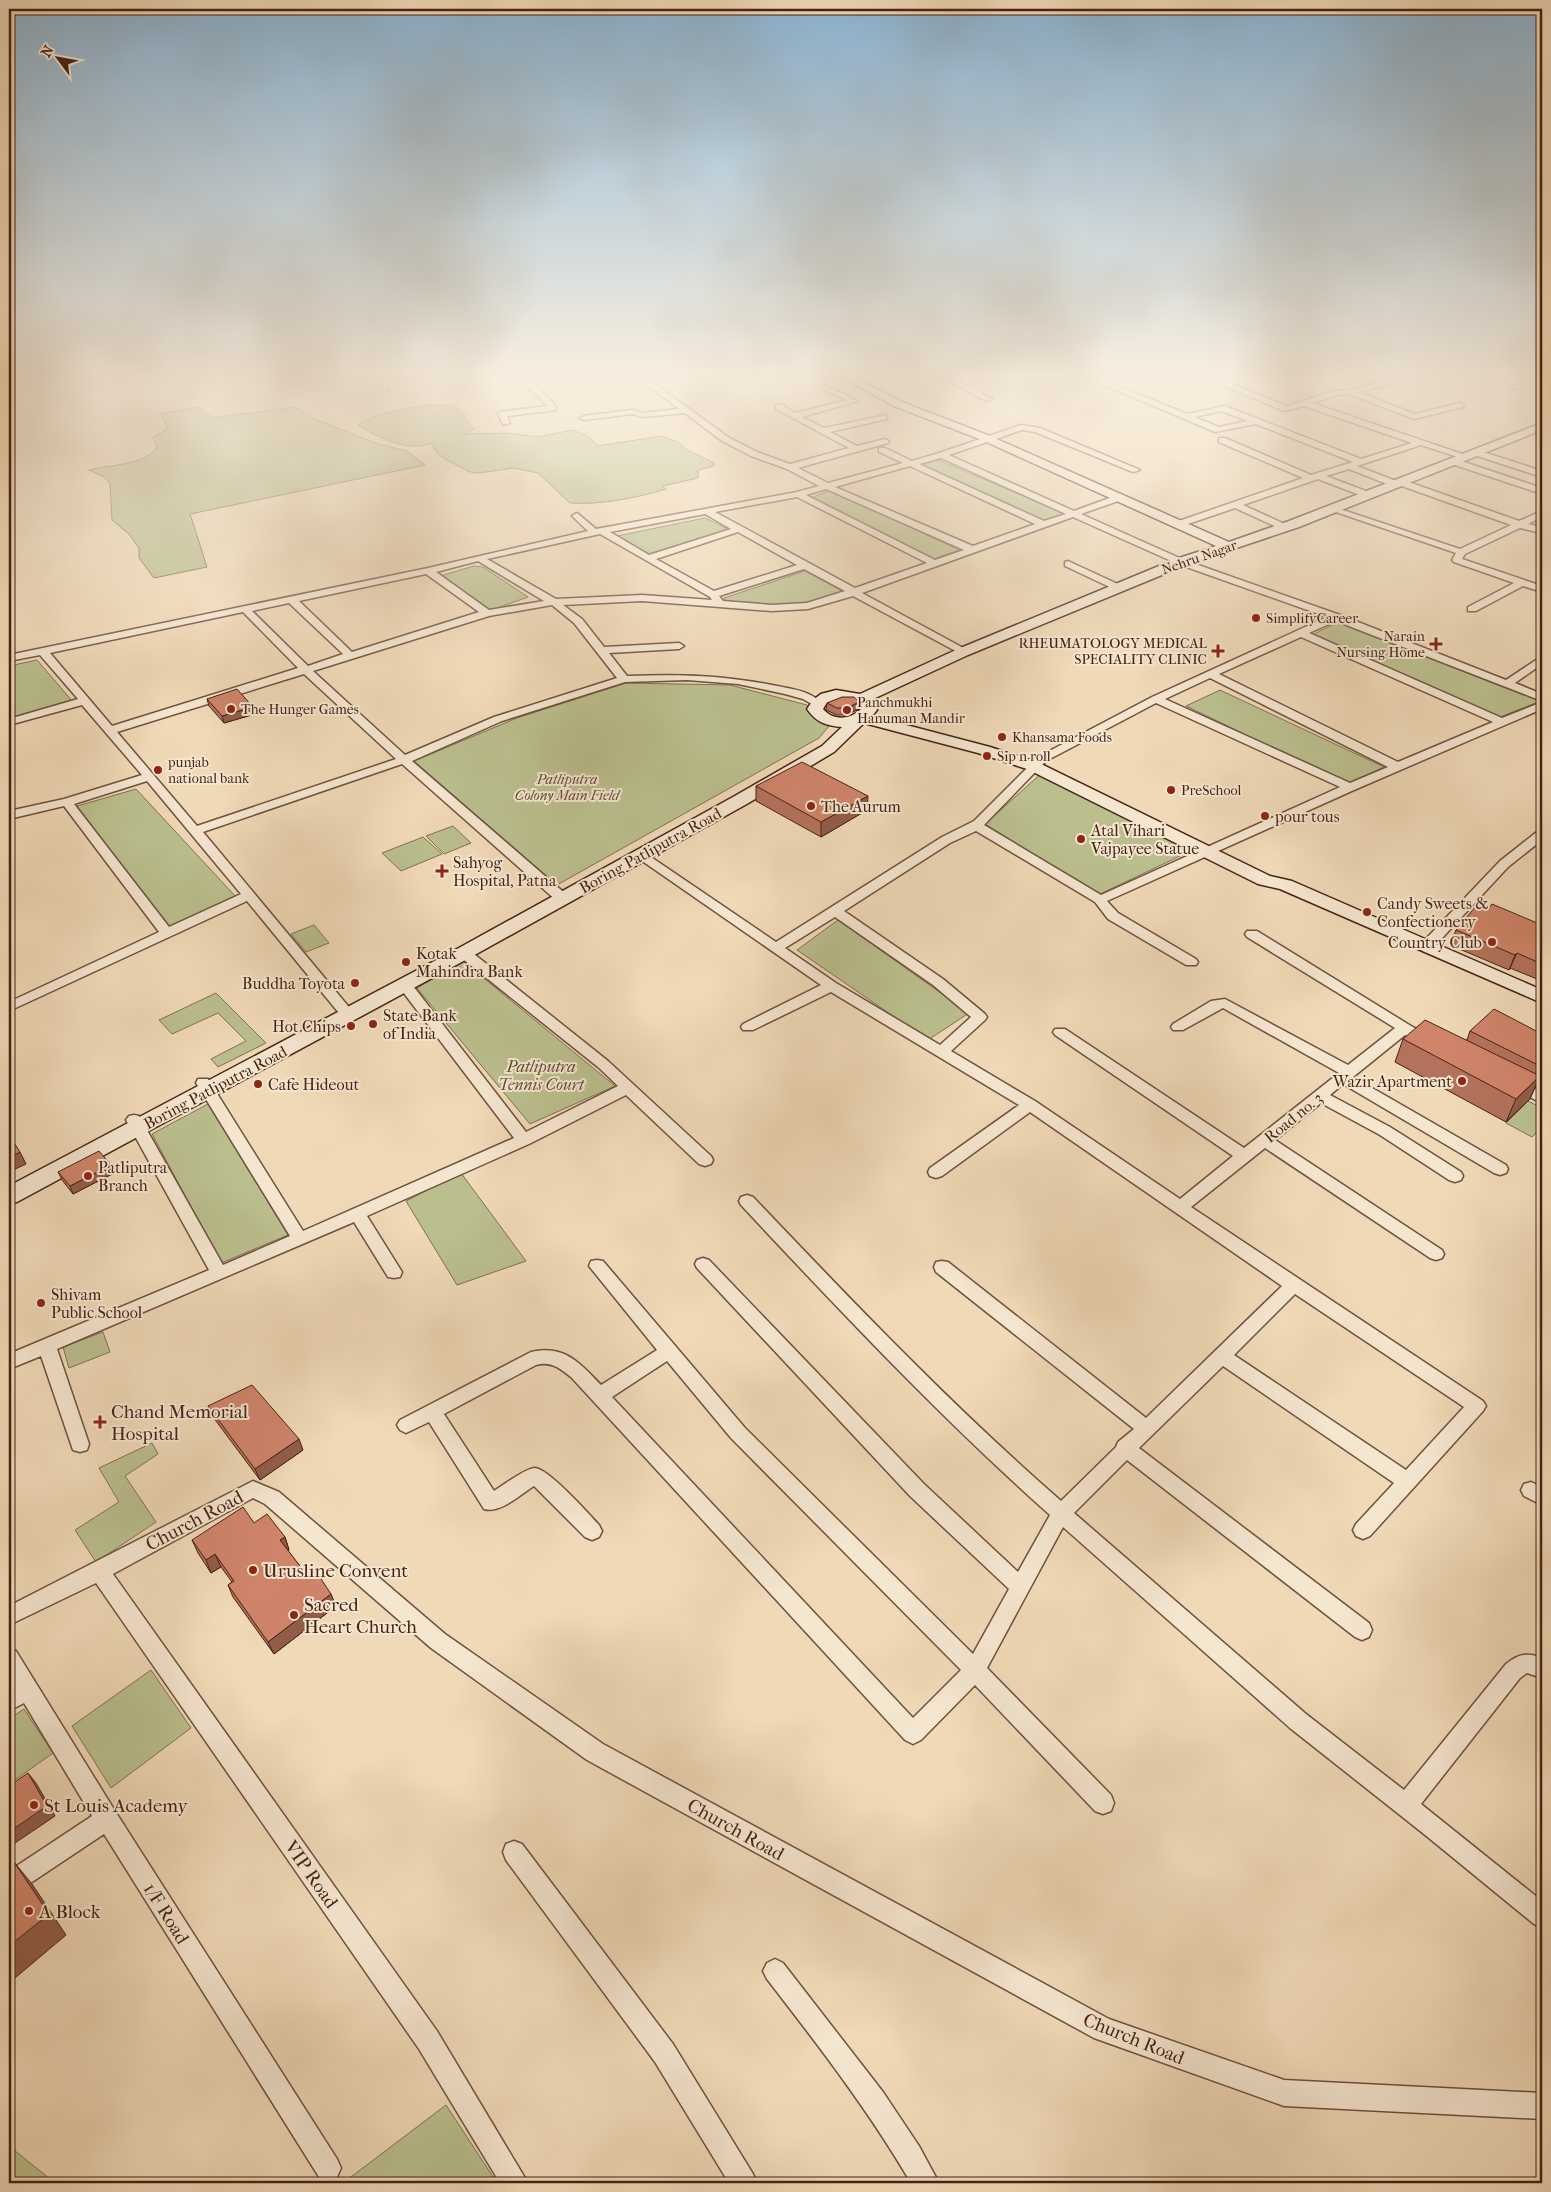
<svg xmlns="http://www.w3.org/2000/svg" width="1551" height="2192" font-family="'IM FELL French Canon',serif">
  <style>
    .green { fill: #bbbf8e; stroke: #807052 }
    .lines { fill: none; stroke-linecap: round; stroke-linejoin: round }
    .street-casing { stroke: #70503e; stroke-width: 3 }
    .secondary-casing { stroke: #462215; stroke-width: 3 }
    .street { fill: #f5e6d0; fill-rule: evenodd }
    .secondary { fill: #f5e6d0; fill-rule: evenodd }
    .wall { fill: #b3725b; stroke: #462215 }
    .shaded-wall { fill: #925c4a; stroke: #462215 }
    .building { fill: #d0846a; stroke: #462215 }
    .poi-dot { fill: #8f2418; stroke: #f5e6d0; stroke-width: 2 }
    .labels { text-anchor: middle; stroke-width: 4; stroke-linejoin: round; paint-order: stroke }
    .far-street-label { font-size: 14px; fill: #462215; stroke: #f5e6d0 }
    .far-poi-label { font-size: 14px; fill: #462215; stroke: #f5e6d0; text-anchor: start }
    .far-park-label { font-size: 14px; font-style: italic; fill: #634933; stroke: #f5e6d0 }
    .poi-label { font-size: 16px; fill: #462215; stroke: #f5e6d0; text-anchor: start }
    .street-label { font-size: 16px; fill: #462215; stroke: #f5e6d0 }
    .park-label { font-size: 16px; font-style: italic; fill: #634933; stroke: #f5e6d0 }
    .near-poi-label { font-size: 19px; fill: #462215; stroke: #f5e6d0; text-anchor: start }
    .near-street-label { font-size: 19px; fill: #462215; stroke: #f5e6d0 }
  </style>
  <rect width="100%" height="100%" fill="#f0d9b7"/>
  <filter id="stains"><feTurbulence type="fractalNoise" baseFrequency=".004" numOctaves="4"/><feColorMatrix values="0 0 0 0 .2 0 0 0 0 .09 0 0 0 0 .02 0 0 0 .5 -.17"/></filter>
  <radialGradient id="worn" r=".72"><stop offset=".6" stop-color="#630" stop-opacity="0"/><stop offset="1" stop-color="#630" stop-opacity=".3"/></radialGradient>
  <path class="green" d="M448,405C472,411 460,419 474,429L465,434L508,433L537,437L573,430L589,437L598,446L661,436L678,442L685,449L714,463V466L698,470V478L662,486L666,489C636,498 601,505 570,503L538,473L514,468L479,473L470,472L445,459L437,453L431,443C410,453 376,437 358,425C379,411 423,404 448,405Z
    M198,407L213,418L295,407L317,420L378,444L407,451L425,465L190,514L207,567L154,578L139,558V548L129,534L112,520L110,483L104,477L89,470C108,465 146,465 157,447L153,437L167,429L161,414Z
    M938,460L1066,514L1042,523L920,466Z
    M831,490L959,550L934,559L810,498Z
    M705,518L730,530L649,554L617,536Z
    M474,566L483,567L528,597L489,611L440,576Z
    M805,571L844,592C798,608 772,607 725,602L724,598Z
    M1338,622L1541,701L1500,717L1314,634Z
    M37,660L73,702L9,719V666Z
    M626,683L730,685L807,705L819,716L834,720L819,738L557,885L414,761L517,718Z
    M1220,690L1384,767L1348,784L1186,706Z
    M1044,771L1201,846L1098,895L985,824Z
    M136,789L236,897L169,929L77,806Z
    M453,826L471,843L444,854L426,836Z
    M423,837L442,854L401,871L382,853Z
    M838,920L969,1013L928,1040L797,950Z
    M314,925L329,943L306,952L291,934Z
    M463,961L615,1086L530,1124L417,988Z
    M216,993L266,1043L218,1067L211,1059L246,1041L218,1013L172,1034L159,1020Z
    M1528,1101L1542,1108V1127L1532,1137L1506,1123Z
    M208,1104L288,1235L221,1263L152,1134Z
    M461,1173L526,1261L457,1285L406,1201Z
    M103,1332L110,1352L69,1368L63,1347Z
    M152,1443L158,1454L125,1476L156,1522L96,1562L75,1530L119,1502L99,1468Z
    M151,1670L191,1728L111,1788L72,1726Z
    M24,1709L53,1753L15,1780L9,1769V1719Z
    M446,2105L497,2183H343Z
    M9,2146L55,2183H9Z"/>
  <g class="lines">
    <g class="street-casing">
      <path id="street" d="M377,373H385L389,390H383Z
        M515,373H523L556,406V410L507,416L510,423L503,425L498,414L499,412L547,406Z
        M659,373H673L648,379L728,437L757,452L790,464L849,448L776,409V405H782L796,413L847,400L822,389V385H825L858,401L802,417L824,428L887,415V419L830,432L857,446L885,439L889,441L888,443L798,468L828,483L903,463L879,452V448H885L912,461L939,453L1021,425L1040,428L1140,470L1133,472L1035,432L1022,430L949,455L1074,511L1115,496H1121V500L1081,514L1184,560L1340,615L1506,680L1542,656V664L1515,683L1542,694V701L1336,621L1309,633L1502,718L1542,702V709L1354,790L1107,901L1118,913L1196,959L1198,962L1196,965H1186L1108,919L1095,902L976,831L950,843L844,911L943,979L985,1014L987,1017L985,1020L951,1051L1035,1101L1180,1199L1233,1156L1055,1035L1053,1032L1055,1029H1065L1244,1148L1339,1073L1223,1008L1183,1030H1173L1171,1027L1173,1024L1211,1001L1225,999L1348,1065L1395,1028L1247,937L1245,934L1247,931H1257L1411,1026L1434,1038L1436,1041L1434,1044L1429,1046L1405,1035L1353,1077L1506,1165L1508,1169L1506,1173L1500,1175L1494,1173L1343,1084L1330,1095L1390,1127L1461,1172L1463,1176L1461,1180L1455,1182L1449,1180L1380,1135L1321,1103L1275,1140L1442,1250L1444,1254L1442,1258L1436,1260L1430,1258L1265,1148L1191,1207L1483,1401L1486,1406L1483,1411L1370,1536L1363,1539L1356,1536L1353,1530L1356,1524L1394,1483L1223,1366L1139,1448L1369,1623L1372,1630L1369,1637L1362,1640L1355,1637L1127,1460L1074,1513L1306,1714L1404,1790L1506,1664C1518,1654 1528,1652 1542,1658V1678L1527,1673L1520,1678L1421,1804L1542,1901V1928L1534,1924L1424,1834L1290,1728L1063,1527L987,1668L1111,1795L1114,1803L1111,1811L1103,1814L1095,1811L975,1685L921,1740L913,1744L905,1740L571,1377C559,1368 551,1361 536,1365L444,1414L494,1491C502,1486 526,1468 535,1468C549,1469 588,1513 599,1525L602,1531L599,1537L592,1540L585,1537L534,1486C521,1494 500,1514 484,1509L429,1422L406,1433L400,1430L397,1425L400,1420L531,1352C564,1344 580,1363 601,1385L657,1350L589,1266L591,1261L597,1260L603,1261L745,1428L973,1654L1009,1589L910,1496L697,1268L695,1264L697,1260L703,1258L709,1260L924,1484L1018,1572L1050,1515C941,1418 841,1312 741,1205L739,1201L741,1197L747,1195L753,1197C852,1301 952,1406 1061,1501L1116,1447L1118,1442L1134,1429L936,1272L934,1267L936,1262L942,1261L948,1262L1146,1418L1282,1286L1030,1112L942,1176L936,1178L930,1176L928,1172L930,1168L1019,1105L831,992L753,1030H743L741,1027L743,1024L821,985L635,856L641,852L645,853L776,942L942,837L974,821L1038,757L1152,697L1327,617L1178,564L1073,517L862,593L967,650L968,652L963,655L853,596L808,609L772,611L642,601L563,605L582,619L604,647L679,643L684,646L679,649L609,653L627,676C680,674 724,675 777,686C792,689 812,691 822,704L817,707L803,699L785,694L738,684L687,680L625,682L502,721L412,761L568,896L569,899L563,903L558,902L402,764L203,832L353,1012L355,1015L353,1018H343L247,901L9,1011V1002L159,932L64,806L9,819V811L64,799L142,775L82,705L9,725V719L78,699L40,655L9,661V655L428,568L588,531L572,516L577,513L596,529L797,492L819,486L787,469L751,456L722,441L685,413L643,417L632,414L584,420L580,418L584,416L632,410L643,413L679,409L638,378ZM941,458L1066,514L1044,521L919,464ZM910,466L1035,524L973,546L835,487ZM826,489L964,550L935,560L806,495ZM797,497L927,563L855,588L715,512ZM705,514L731,529L649,555L610,532ZM738,532L797,565L714,591L656,559ZM600,534L710,597L712,600L642,595L556,599L487,559ZM478,561L544,601L489,610L436,572ZM804,569L845,591L807,603L772,605L723,601L719,596ZM426,574L479,612L352,652L299,601ZM289,603L343,654L308,666L252,611ZM552,605L574,623L617,678L494,717L405,755L313,671L489,616ZM243,612L298,668L112,726L50,653ZM1301,637L1493,722L1398,762L1219,674ZM304,674L396,759L197,826L117,732ZM1210,678L1388,767L1350,783L1165,699ZM1156,703L1340,787L1101,895L984,825L1046,761ZM147,781L241,894L169,927L74,804ZM835,917L933,985L971,1017L940,1045L836,983L785,948ZM1295,1294L1464,1407L1406,1470L1234,1355ZM667,1361L731,1438L961,1670L913,1718L612,1397Z
        M933,373H942L993,399L986,401Z
        M1076,373H1086L1187,414L1225,406L1361,459L1412,443L1304,406L1284,411L1193,373H1203L1287,406L1333,391L1350,390L1416,373H1427L1426,375L1358,392L1415,414L1460,403L1464,405L1463,407L1414,419L1349,394L1337,395L1312,403L1471,457L1467,460L1421,445L1357,466L1396,481L1403,480L1519,521L1542,511V517L1528,524L1542,527V533L1520,528L1465,554L1462,559L1542,586V592L1523,586L1476,611H1468V607L1514,583L1454,562L1452,560L1456,553L1327,509L1334,507L1460,549L1511,525L1399,485L1392,486L1349,469L1326,476L1371,493V497H1365L1318,479L1243,505L1287,525V529H1281L1235,508L1182,526H1176V522L1303,478L1219,442V438H1225L1311,475L1353,462L1256,424L1215,432ZM1221,411L1248,421L1219,427L1194,417Z
        M1542,376V380L1514,389L1510,387Z
        M1477,450L1542,471V477L1474,455V451Z
        M1449,459H1455L1542,488V494L1449,463Z
        M1068,561L1122,586L1124,588L1122,590H1116L1065,566V562Z
        M1542,830V840L1508,867L1432,949H1422L1420,946L1422,943L1500,861L1538,831Z
        M464,949L469,950L608,1061L711,1156L713,1160L711,1164L705,1166L699,1164L626,1095L529,1144L367,1216L402,1272L400,1277L394,1278L388,1277L354,1222L57,1349L89,1444L87,1450L80,1452L73,1450L41,1356L9,1369V1354L209,1270L126,1120L129,1116L134,1115L139,1116L223,1265L290,1236L196,1083L198,1079H208L303,1231L514,1138L400,988L398,985L400,982H410L526,1132L618,1086L598,1067L459,956L457,953Z
        M1515,1079L1542,1092V1103L1510,1088L1508,1084L1510,1080Z
        M253,1481L279,1492L445,1634L603,1744L1109,2019L1284,2080L1542,2093V2119L1284,2106L1094,2038L587,1760L431,1648L265,1504L253,1498L113,1574L437,2031L528,2183H500L419,2049L96,1583L9,1625V1606Z
        M1531,1482L1542,1487V1505L1524,1496L1521,1490L1524,1484Z
        M9,1648L16,1651L115,1811L337,2159L341,2168L337,2177L328,2181L319,2177L104,1834L17,1892L9,1895V1871L92,1816L24,1703L9,1711V1689L14,1685L9,1677Z
        M514,1841L522,1844L673,2044L753,2174L757,2183H729L655,2062L506,1860L503,1852L506,1844Z
        M775,1959L783,1963L883,2092L919,2146L939,2183H911C869,2111 818,2045 767,1979L763,1971L767,1963Z"/>
    </g>
    <g class="secondary-casing">
      <path id="secondary" d="M834,373H846L902,402L990,436L1229,542L1289,521L1542,423V430L1299,527L1186,565L968,655L871,700L877,710L872,716L990,747L1039,763L1270,876L1292,881L1542,990V1003L1280,889L1258,884L1027,769L978,753L864,723L834,752L745,805L471,957L17,1202L9,1204V1186L457,949L733,797L822,746L842,727C826,726 816,722 807,709L813,700L821,694L836,690L860,694L958,649L1176,559L1216,546L982,440L894,406ZM835,700C845,699 856,699 861,709C850,720 833,721 823,709L826,704Z"/>
    </g>
    <use href="#street" class="street"/>
    <use href="#secondary" class="secondary"/>
  </g>
  <path class="wall" d="M207,699L255,714L224,723L209,706Z
    M859,702V709L846,715H837L826,710L827,703Z
    M756,786L867,810L821,837L756,801Z
    M1542,925V981L1510,968L1509,970L1450,945L1456,930Z
    M1470,1031L1542,1034V1090L1535,1087L1530,1099L1506,1122L1395,1062L1403,1039L1467,1040Z
    M111,1165L114,1173L73,1194L62,1180L58,1172Z
    M208,1406L303,1450L260,1480L213,1417Z
    M285,1537L289,1550L288,1551L303,1570L336,1606L274,1654L233,1597L228,1585L232,1582L221,1567L211,1573L198,1553L192,1540Z"/>
  <path class="shaded-wall" d="M859,702V709L846,715L847,708Z
    M253,707L255,714L224,723L222,716Z
    M868,796L867,810L821,837V822Z
    M1517,953L1510,968L1509,970L1515,955Z
    M1540,1076L1530,1099L1506,1122L1516,1099Z
    M20,1152L26,1164L9,1172V1158Z
    M111,1165L114,1173L73,1194L70,1186Z
    M299,1439L303,1450L260,1480L255,1469Z
    M285,1537L289,1550L285,1553L280,1540Z
    M215,1554L221,1567L211,1573L206,1560Z
    M331,1594L336,1606L274,1654L268,1642Z
    M28,1773L36,1783L55,1816L9,1847V1832Z
    M14,1862L32,1884L66,1935L9,1983V1946Z"/>
  <path class="building" d="M237,689L253,707L222,716L207,699Z
    M842,697H854L859,702L847,708H837L827,703Z
    M802,762L868,796L821,822L756,786Z
    M1492,904L1542,925V964L1517,953L1515,955L1456,930L1476,906L1488,909Z
    M1494,1009L1542,1034V1067L1470,1031Z
    M1425,1020L1540,1076L1516,1099L1403,1039Z
    M9,1135L20,1152L9,1158Z
    M99,1151L111,1165L70,1186L58,1172Z
    M252,1385L299,1439L255,1469L208,1406Z
    M243,1507L254,1523L267,1514L285,1537L280,1540L303,1570L311,1564L331,1594L268,1642L228,1585L234,1581L215,1554L206,1560L192,1540Z
    M28,1773L47,1806L9,1832V1786Z
    M14,1862L49,1914L9,1946V1865Z"/>
  <linearGradient id="sky" x2="0" y2="1"><stop stop-color="#8bb5d5"/><stop offset="0.55" stop-color="#f8eedf"/><stop offset="1" stop-color="#f8eedf" stop-opacity="0"/></linearGradient>
  <rect width="1551" height="680" fill="url(#sky)"/>
  <g class="poi-dot">
    <circle cx="1256" cy="618" r="5"/>
    <path d="M1433.5 636.5h5v5h5v5h-5v5h-5v-5h-5v-5h5z"/>
    <path d="M1215.5 643.5h5v5h5v5h-5v5h-5v-5h-5v-5h5z"/>
    <circle cx="231" cy="709" r="5"/>
    <circle cx="847" cy="710" r="5"/>
    <circle cx="1002" cy="737" r="5"/>
    <circle cx="987" cy="756" r="5"/>
    <circle cx="158" cy="770" r="5"/>
    <circle cx="1171" cy="790" r="5"/>
    <circle cx="811" cy="806" r="5"/>
    <circle cx="1265" cy="816" r="5"/>
    <circle cx="1081" cy="839" r="5"/>
    <path d="M439.5 863.5h5v5h5v5h-5v5h-5v-5h-5v-5h5z"/>
    <circle cx="1367" cy="912" r="5"/>
    <circle cx="1492" cy="942" r="5"/>
    <circle cx="406" cy="962" r="5"/>
    <circle cx="355" cy="983" r="5"/>
    <circle cx="373" cy="1024" r="5"/>
    <circle cx="351" cy="1026" r="5"/>
    <circle cx="1462" cy="1081" r="5"/>
    <circle cx="258" cy="1084" r="5"/>
    <circle cx="88" cy="1176" r="5"/>
    <circle cx="41" cy="1303" r="5"/>
    <path d="M97.5 1414.5h5v5h5v5h-5v5h-5v-5h-5v-5h5z"/>
    <circle cx="253" cy="1570" r="5"/>
    <circle cx="294" cy="1615" r="5"/>
    <circle cx="34" cy="1805" r="5"/>
    <circle cx="29" cy="1911" r="5"/>
  </g>
  <g class="labels">
    <g class="far-street-label">
      <text transform="translate(1199 557) rotate(-19)" y="5">Nehru Nagar</text>
    </g>
    <g class="far-poi-label">
      <text x="1266" y="623">SimplifyCareer</text>
      <text x="1425" y="641" text-anchor="end">Narain<tspan x="1425" dy="16">Nursing Home</tspan></text>
      <text x="1207" y="648" text-anchor="end">RHEUMATOLOGY MEDICAL<tspan x="1207" dy="16">SPECIALITY CLINIC</tspan></text>
      <text x="857" y="707">Panchmukhi<tspan x="857" dy="16">Hanuman Mandir</tspan></text>
      <text x="241" y="714">The Hunger Games</text>
      <text x="1012" y="742">Khansama Foods</text>
      <text x="997" y="761">Sip n roll</text>
      <text x="168" y="767">punjab<tspan x="168" dy="16">national bank</tspan></text>
      <text x="1181" y="795">PreSchool</text>
    </g>
    <g class="far-park-label">
      <text x="567" y="784">Patliputra<tspan x="567" dy="16">Colony Main Field</tspan></text>
    </g>
    <g class="poi-label">
      <text x="821" y="812">The Aurum</text>
      <text x="1275" y="822">pour tous</text>
      <text x="1091" y="836">Atal Vihari<tspan x="1091" dy="18">Vajpayee Statue</tspan></text>
      <text x="453" y="868">Sahyog<tspan x="453" dy="18">Hospital, Patna</tspan></text>
      <text x="1377" y="909">Candy Sweets &amp;<tspan x="1377" dy="18">Confectionery</tspan></text>
      <text x="1482" y="948" text-anchor="end">Country Club</text>
      <text x="416" y="959">Kotak<tspan x="416" dy="18">Mahindra Bank</tspan></text>
      <text x="345" y="989" text-anchor="end">Buddha Toyota</text>
      <text x="383" y="1021">State Bank<tspan x="383" dy="18">of India</tspan></text>
      <text x="341" y="1032" text-anchor="end">Hot Chips</text>
      <text x="1452" y="1087" text-anchor="end">Wazir Apartment</text>
      <text x="268" y="1090">Cafe Hideout</text>
      <text x="98" y="1173">Patliputra<tspan x="98" dy="18">Branch</tspan></text>
      <text x="51" y="1300">Shivam<tspan x="51" dy="18">Public School</tspan></text>
    </g>
    <g class="street-label">
      <text transform="translate(650 850) rotate(-29)" y="6">Boring Patliputra Road</text>
      <text transform="translate(215 1087) rotate(-28)" y="6">Boring Patliputra Road</text>
      <text transform="translate(1293 1117) rotate(-39)" y="6">Road no. 3</text>
    </g>
    <g class="park-label">
      <text x="541" y="1072">Patliputra<tspan x="541" dy="18">Tennis Court</tspan></text>
    </g>
    <g class="near-poi-label">
      <text x="111" y="1418">Chand Memorial<tspan x="111" dy="22">Hospital</tspan></text>
      <text x="263" y="1577">Urusline Convent</text>
      <text x="304" y="1611">Sacred<tspan x="304" dy="22">Heart Church</tspan></text>
      <text x="44" y="1812">St Louis Academy</text>
      <text x="39" y="1918">A Block</text>
    </g>
    <g class="near-street-label">
      <text transform="translate(194 1520) rotate(-28)" y="7">Church Road</text>
      <text transform="translate(736 1829) rotate(29)" y="7">Church Road</text>
      <text transform="translate(312 1874) rotate(55)" y="7">VIP Road</text>
      <text transform="translate(167 1913) rotate(58)" y="7">1/F Road</text>
      <text transform="translate(1134 2038) rotate(22)" y="7">Church Road</text>
    </g>
  </g>
  <rect width="1551" height="2192" fill="none" stroke="#f0d9b7" stroke-width="30"/>
  <rect x="10" y="10" width="1531" height="2172" fill="none" stroke="#462215" stroke-width="2.5"/>
  <rect x="15" y="15" width="1521" height="2162" fill="none" stroke="#462215"/>
  <g transform="translate(58 58) rotate(302)" stroke="#f5e6d0" stroke-width="4" paint-order="stroke">
  <path d="M0-4L9 19L0 12L-9 19Z" fill="#462215"/>
  <text y="-8" font-size="14" font-weight="bold" text-anchor="middle" fill="#462215">N</text>
  </g>
  <rect width="100%" height="100%" filter="url(#stains)"/>
  <rect width="100%" height="100%" fill="url(#worn)"/>
</svg>
